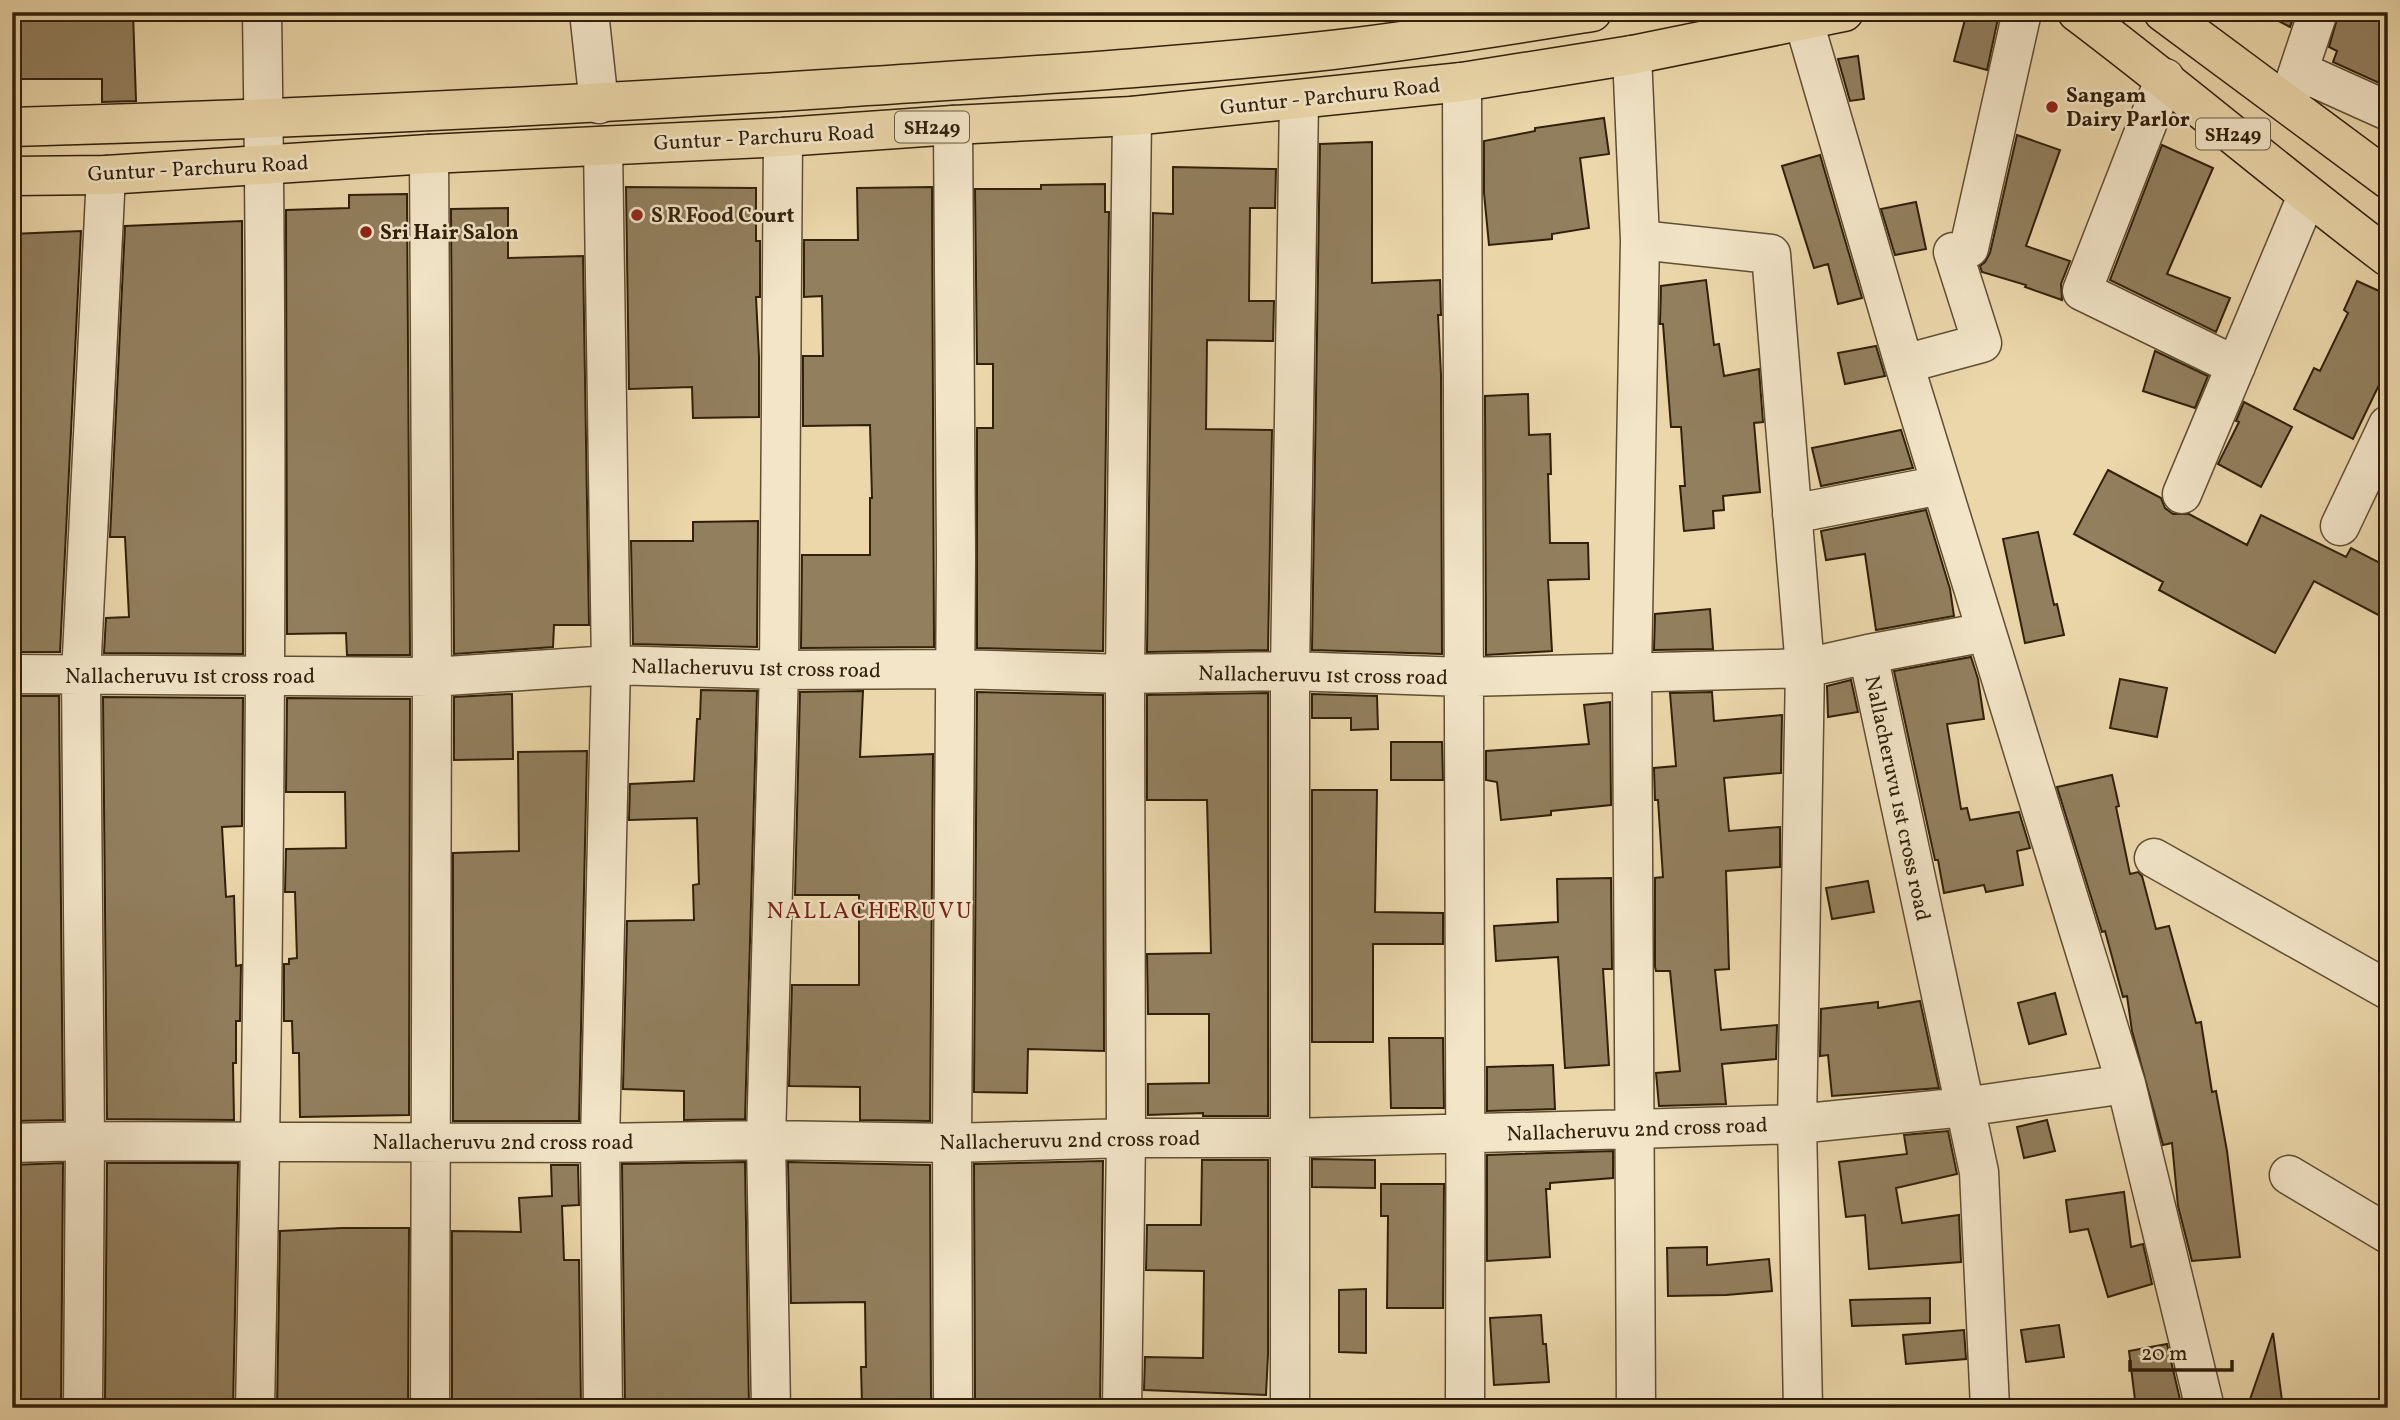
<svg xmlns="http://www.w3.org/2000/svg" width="2400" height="1420" font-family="Vollkorn,serif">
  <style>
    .building { fill: #927f5e; stroke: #31200b; stroke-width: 2 }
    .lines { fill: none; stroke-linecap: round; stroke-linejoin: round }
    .minor-casing { stroke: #604e33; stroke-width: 41 }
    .major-casing { stroke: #31200b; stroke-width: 41 }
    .minor { stroke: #f2e5c8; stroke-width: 38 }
    .major { stroke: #ebd7aa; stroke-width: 38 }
    .poi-dot { fill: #8f2418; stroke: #f2e5c8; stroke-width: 2.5 }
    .labels { text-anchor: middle; stroke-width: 5; stroke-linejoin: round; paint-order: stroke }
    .shield { fill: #f2e5c8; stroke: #6b5b44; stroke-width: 2 }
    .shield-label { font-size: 19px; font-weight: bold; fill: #31200b }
    .poi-label { font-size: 21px; font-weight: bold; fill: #31200b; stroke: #f2e5c8; text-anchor: start }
    .street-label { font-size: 21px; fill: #31200b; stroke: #f2e5c8 }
    .neighbourhood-label { font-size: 23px; letter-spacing: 2px; fill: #7a1f14; stroke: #f2e5c8 }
  </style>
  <rect width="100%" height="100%" fill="#ebd7aa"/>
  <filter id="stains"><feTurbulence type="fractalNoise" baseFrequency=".00286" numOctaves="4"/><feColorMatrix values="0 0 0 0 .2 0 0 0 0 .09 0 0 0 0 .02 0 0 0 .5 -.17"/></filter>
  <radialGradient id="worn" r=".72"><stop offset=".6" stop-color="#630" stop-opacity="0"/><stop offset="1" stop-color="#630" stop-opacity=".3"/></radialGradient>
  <path class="building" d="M12,12H133L136,101L102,102V79H12Z
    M1967,12L1999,14L1987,70L1954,61Z
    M2261,12H2295L2290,27Z
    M2339,12H2388V87L2333,62L2337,51L2329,47Z
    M1858,56L1864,99L1850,101L1838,59Z
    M1604,118L1609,154L1580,158L1589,228L1552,234V239L1489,245L1484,193V141L1535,131V128Z
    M2017,135L2060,150L2026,246L2070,261L2061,284L2062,300L2025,287L2026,285L1982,272L1980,266L1985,262L1990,253Z
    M1372,142V283L1440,280L1441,315H1438L1441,375L1442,654L1312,650L1320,144Z
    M2162,145L2213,168L2167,274L2230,298L2216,332L2110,280Z
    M1820,155L1862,298L1838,304L1828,264L1814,268L1782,166Z
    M1173,167L1276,169L1275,208H1250L1249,301H1274L1273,341L1207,340L1206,429L1272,430L1268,650L1147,652L1153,213L1173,214Z
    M1105,184V212H1109L1103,651L977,648V428H993V364H977L975,189H1041V185Z
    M626,187L756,188V241H760V297H756L759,357V417L693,418L692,387L629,389Z
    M932,187L934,647L801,648L802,555H870V498H872L870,425L803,426V356H823L822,296L804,297V240H858L857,188Z
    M407,194L410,655H347L346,633L287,634L286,210L349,208V195Z
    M1916,202L1926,249L1895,255L1881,209Z
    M508,208V258L583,256L589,625H554L553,647L454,654L451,209Z
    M242,221L243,654L104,653L106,618L129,617L125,537H110L125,226Z
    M81,231L60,652H12V234Z
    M1706,280L1714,345L1719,344L1724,376L1759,369L1763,422L1754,423L1760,492L1723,496L1724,510L1713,511L1714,528L1684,531L1680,486H1685L1681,427H1671L1663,324H1660L1661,286Z
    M2357,281L2388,295V390L2379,385L2353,439L2294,409L2314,368L2320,371L2348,313L2344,310Z
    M1876,346L1885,376L1845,384L1838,353Z
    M2155,351L2208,376L2195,408L2143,391Z
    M1528,394L1529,435L1550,434L1551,474H1548L1550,543H1588L1589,579L1548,580L1552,651L1486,655L1485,396Z
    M2244,402L2292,427L2261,487L2218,464L2239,422L2236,421Z
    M1901,430L1913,468L1821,486L1812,448Z
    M2108,470L2161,498L2165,508L2173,514H2189L2247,545L2261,515L2346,557L2351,548L2388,567V620L2314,581L2275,653L2159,590L2163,582L2074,534Z
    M1926,510L1950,589L1954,616L1876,630L1865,554L1826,560L1821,531Z
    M758,521L757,647L633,644L631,541H693V522Z
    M2038,532L2054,605L2057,604L2064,635L2025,643L2003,539Z
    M1710,609L1713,649L1654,650L1655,614Z
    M1971,657L1978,679L1984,719L1947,724L1961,809L1967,808L1970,820L2019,812L2030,848L2017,851L2023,885L1986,892L1984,885L1944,893L1938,860H1935L1894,671Z
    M2120,679L2167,688L2157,737L2110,728Z
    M1851,680L1858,712L1828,717L1827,686Z
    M701,690L757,691L745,1119L684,1120V1091L623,1089L627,921L694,920L693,885L699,884L697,818L629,820L630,784L694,781L697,719H700Z
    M863,691L860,757L933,754L930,1121L860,1120V1087L789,1086L792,985H859V895H795L800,692Z
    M977,692L1103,695L1104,1051L1028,1049L1027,1093L974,1092Z
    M1712,692L1714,721L1782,715L1781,773L1724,778L1729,831L1780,827V867L1726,871L1729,969L1715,970L1721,1030L1777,1025L1776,1059L1722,1064L1726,1104L1659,1106L1656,1073L1680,1071L1670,971H1656L1655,967V878L1663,877L1658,800H1655L1654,768L1676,766L1670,693Z
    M1268,693V1116H1203V1113L1148,1115V1084L1209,1083V1014H1148L1147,954L1211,953L1207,800H1147V695Z
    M512,694L513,759L454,760V697Z
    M1312,694L1377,696L1378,729L1351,730V718H1312Z
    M12,696H59L63,1120L12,1121Z
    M103,697L243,698L242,826L222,827L226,897L234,896L236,966L241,965L240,1021H236V1063H233L234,1120L107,1119Z
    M287,698L410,699L409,1115L300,1117L299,1053H293L292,1021H284V964H289V959L297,958L295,892H285L286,849L346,848L345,792H286Z
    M1610,702L1611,805L1551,811V815L1501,820L1497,782L1486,780V751L1589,744L1584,705Z
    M1391,742H1442L1443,780H1391Z
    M587,751L579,1121H453V853L519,851L518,752Z
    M2112,775L2119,806L2116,807L2130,874L2138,872L2142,876L2156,929L2169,926L2196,1023L2201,1022L2212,1092L2216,1091L2227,1151L2240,1257L2192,1261L2178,1206L2172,1143L2163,1145L2132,1031L2127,996L2123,997L2105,931L2102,932L2057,787Z
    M1312,790H1377L1375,912L1443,913V944H1373V1042H1312Z
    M1611,878L1612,969H1603L1609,1065L1565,1068L1558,957L1496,961L1494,926L1558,922L1557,879Z
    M1868,881L1874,912L1832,919L1826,888Z
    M2055,993L2066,1034L2029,1044L2018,1003Z
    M1920,1001L1939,1088L1832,1096L1828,1055L1820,1056L1821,1009L1878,1002V1008Z
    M1389,1038H1443L1444,1108H1391Z
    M1553,1065L1555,1109L1487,1111V1067Z
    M2047,1120L2055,1151L2024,1158L2017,1127Z
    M1948,1131L1957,1174L1896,1188L1902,1223L1959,1215L1961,1262L1869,1269L1865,1215L1846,1217L1839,1162L1907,1154L1904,1135Z
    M1613,1151V1178L1550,1183V1189H1546L1550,1257L1487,1261V1155Z
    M1312,1159L1375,1160V1188L1312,1187Z
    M1202,1160H1268V1354L1266,1395L1144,1390L1145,1357L1203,1358L1204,1271L1146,1270L1147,1225H1201Z
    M1103,1161L1100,1408H975L974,1164Z
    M745,1162L749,1408H625L622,1164Z
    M788,1162L930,1165L931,1403L862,1404L861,1367H866L865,1302L791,1303Z
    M63,1163L61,1408H12V1165Z
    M107,1163H238L233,1408H181V1400L105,1402Z
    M551,1165H578L579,1205L562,1206L564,1260H579L581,1408H452V1231L521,1232L519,1198L552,1196Z
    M1381,1184H1444L1443,1308H1387L1388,1216H1381Z
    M2124,1192L2131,1247L2143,1244L2152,1284L2108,1297L2088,1229L2070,1232L2066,1200Z
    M342,1228H409L408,1408H277L280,1231Z
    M1707,1247V1265L1769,1259L1772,1291L1726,1295L1668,1296L1667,1248Z
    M1366,1289V1353L1339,1352V1290Z
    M1930,1298V1323L1852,1326L1850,1300Z
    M1541,1315L1543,1344H1546L1549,1382L1494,1385L1490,1318Z
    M2059,1325L2064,1357L2026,1362L2021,1330Z
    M1964,1330L1966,1359L1906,1364L1903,1335Z
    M2273,1333L2283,1408H2247Z
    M2167,1344L2182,1408H2136L2129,1351Z"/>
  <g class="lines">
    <g class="minor-casing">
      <path id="minor" d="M589,12L599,104
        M1804,22L1904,364L2126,1084L2205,1408
        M1632,55L1640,240L1632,672L1636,1408
        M2299,71L2388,111
        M2165,78L2082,291L2236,366
        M1462,82C1462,524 1467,966 1465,1408
        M2291,93L2318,12
        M953,125L956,556L952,1143L953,1408
        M429,154L432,677L430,1408
        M1640,240L1771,254L1805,668L1797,1124L1803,1408
        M1969,248L2022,12
        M1904,364L1982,343L1953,252
        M2182,494L2307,196
        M1792,514L1941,485
        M2340,526L2388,425
        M1868,654L1986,632
        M12,674L432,677L611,665L779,670L955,669L1125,674L1290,671L1465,677L1805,668L1868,654L1979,1172L1990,1408
        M2154,858L2388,990
        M12,1143L85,1141L600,1143L766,1140L952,1143L1126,1138H1290L1635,1129L1797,1124L1964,1107L2126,1084
        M2289,1175L2388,1234
        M83,1408L85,1141L81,675L106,175
        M255,1408C265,943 269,477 262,12
        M603,1408L600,1143L611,665L603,146
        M771,1408L766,1140L779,670L783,137
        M1122,1408L1126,1138L1125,674L1132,116
        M1290,1408V671L1299,100"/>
    </g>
    <g class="major-casing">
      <path id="major" d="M2077,12C2182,91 2282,177 2388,257
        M2163,12L2388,179
        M12,127C288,119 564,106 840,88C1004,77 1168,68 1332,50C1419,40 1505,26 1592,12
        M12,176L106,175L429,154L783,137L953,125L1132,116L1462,82L1632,55L1844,12"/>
    </g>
    <use href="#minor" class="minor"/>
    <use href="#major" class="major"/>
  </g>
  <g class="poi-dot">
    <circle cx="2052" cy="107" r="7"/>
    <circle cx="637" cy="215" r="7"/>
    <circle cx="366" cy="232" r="7"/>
  </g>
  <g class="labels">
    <g class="shield">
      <rect x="895" y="111.5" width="74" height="31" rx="5"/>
      <rect x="2196" y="118.5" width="74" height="31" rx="5"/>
    </g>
    <g class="shield-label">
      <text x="932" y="134">SH249</text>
      <text x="2233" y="141">SH249</text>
    </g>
    <g class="poi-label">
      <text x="2066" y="102">Sangam<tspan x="2066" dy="24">Dairy Parlor</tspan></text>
      <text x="651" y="222">S R Food Court</text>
      <text x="380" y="239">Sri Hair Salon</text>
    </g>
    <g class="street-label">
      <text transform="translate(1330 96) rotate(-6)" y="7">Guntur - Parchuru Road</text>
      <text transform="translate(764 137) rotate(-3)" y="7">Guntur - Parchuru Road</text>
      <text transform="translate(198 168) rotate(-3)" y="7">Guntur - Parchuru Road</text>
      <text transform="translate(756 668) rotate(1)" y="7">Nallacheruvu 1st cross road</text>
      <text transform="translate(1323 675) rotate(1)" y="7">Nallacheruvu 1st cross road</text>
      <text x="190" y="683">Nallacheruvu 1st cross road</text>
      <text transform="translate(1898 798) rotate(78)" y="7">Nallacheruvu 1st cross road</text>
      <text transform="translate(1637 1129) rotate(-2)" y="7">Nallacheruvu 2nd cross road</text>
      <text transform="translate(1070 1140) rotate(-1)" y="7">Nallacheruvu 2nd cross road</text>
      <text x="503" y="1149">Nallacheruvu 2nd cross road</text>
    </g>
    <g class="neighbourhood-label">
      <text x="870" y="918">NALLACHERUVU</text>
    </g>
  </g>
  <rect width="2400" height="1420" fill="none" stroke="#ebd7aa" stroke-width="42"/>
  <rect x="14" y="14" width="2372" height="1392" fill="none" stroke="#31200b" stroke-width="3.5"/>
  <rect x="21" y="21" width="2358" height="1378" fill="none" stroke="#31200b" stroke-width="2"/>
  <path d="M2130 1360v10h102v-10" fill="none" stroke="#31200b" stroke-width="3.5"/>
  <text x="2141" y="1360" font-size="21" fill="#31200b" stroke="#f2e5c8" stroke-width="5" paint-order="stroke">20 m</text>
  <rect width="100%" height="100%" filter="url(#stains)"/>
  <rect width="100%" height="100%" fill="url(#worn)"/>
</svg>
